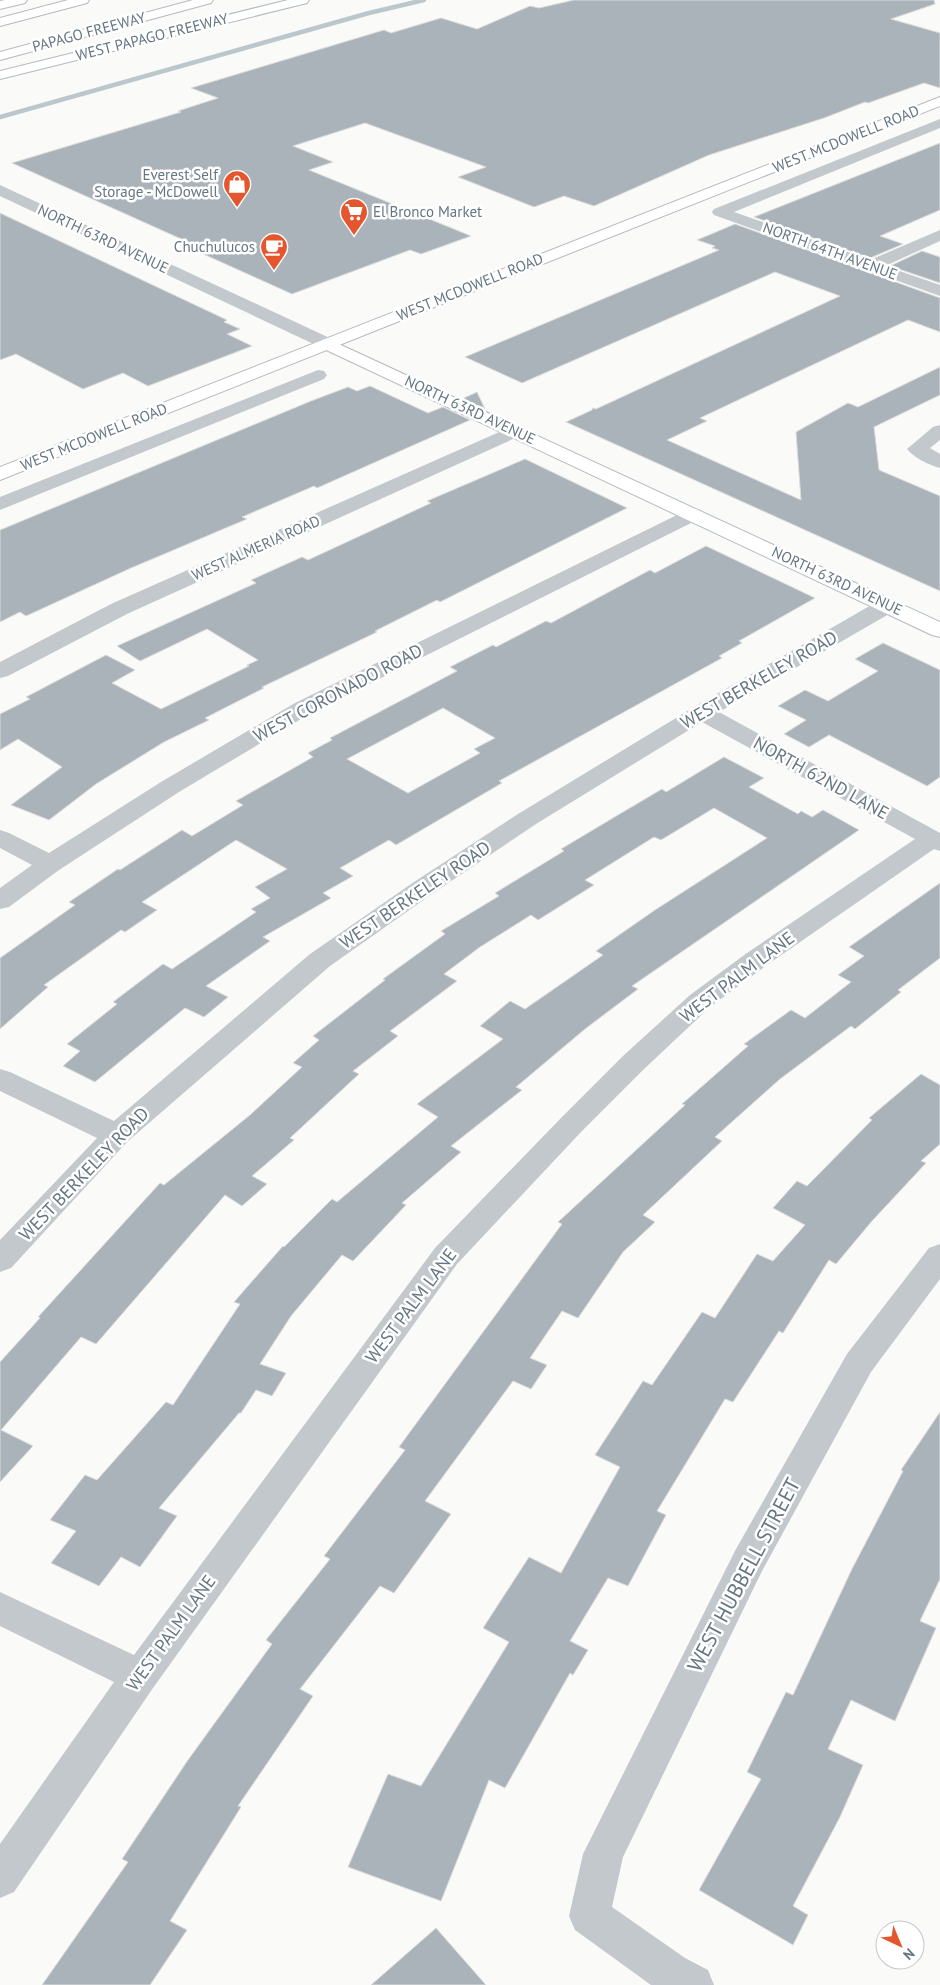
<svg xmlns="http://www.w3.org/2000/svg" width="940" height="1985" font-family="'PT Sans',sans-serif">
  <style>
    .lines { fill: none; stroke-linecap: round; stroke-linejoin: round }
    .stream { stroke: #bbc7cb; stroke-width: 4.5 }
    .building { fill: #aab3b9; stroke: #dcdcda; fill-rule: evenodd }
    .secondary-casing { stroke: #b3babf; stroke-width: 2 }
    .primary-casing { stroke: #b5babe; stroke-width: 2 }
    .highway-casing { stroke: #b4b9bd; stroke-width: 2 }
    .street { fill: #c3c8cc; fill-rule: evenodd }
    .secondary { fill: #fff; fill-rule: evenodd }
    .primary { fill: #fff; fill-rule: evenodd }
    .highway { fill: #fff; fill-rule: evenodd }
    .labels { text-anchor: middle; stroke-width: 5; stroke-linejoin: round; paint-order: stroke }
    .far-street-label { font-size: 15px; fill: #657683; stroke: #fff }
    .far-poi-label { font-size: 15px; fill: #657683; stroke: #fff; text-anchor: end }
    .street-label { font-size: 18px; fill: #657683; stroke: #fff }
    .near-street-label { font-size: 21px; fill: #657683; stroke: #fff }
  </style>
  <rect width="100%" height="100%" fill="#fafaf8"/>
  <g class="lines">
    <path class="stream" d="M0,117L369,13L424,0"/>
  </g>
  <path class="building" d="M574,0H934L935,4L891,19L940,33V88L924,83L868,103L865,102L824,118L709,155L594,206L564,196L534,207L458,177L486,167L365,123L293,146L333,162L309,170L471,236L421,254L410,250L292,294L201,253L208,251L12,163L181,112L178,111L218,98L191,88L384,30L391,33L441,18L477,29L530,6L539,8Z
    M940,143V210L880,236L903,244L870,258L754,217Z
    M0,213L227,320L224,322L240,329L227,334L252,346L148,386L123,373L83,389L16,354L0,360Z
    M735,224L940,298V332L908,320L700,418L707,421L667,440L801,500L796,432L848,403L858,407L940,367V395L874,427L879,470L940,496V591L566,422L592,410L593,408L596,409L840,296L775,272L522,383L465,357L719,250L712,248L715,246L697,240Z
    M922,251L940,257V283L890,266Z
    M370,386L428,413L443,407L470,420L317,488L314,486L242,517L247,519L131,568L26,616L20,612L0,622V530L311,401L348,387L357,391Z
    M477,392L485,409L462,399Z
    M525,459L627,508L440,602L437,600L375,631L377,632L262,687L264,688L205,718L209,720L164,742L96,784L49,820L11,805L62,767L18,739L0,750V714L30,699L26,697L106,655L135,670L112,683L161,709L249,666L247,665L258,660L207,629L140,661L117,646L256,583L251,580L302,557L308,560L431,503L427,501Z
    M706,546L815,598L739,641L742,643L719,656L722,658L499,781L502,783L396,845L389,840L340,868L353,876L323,893L331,898L263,937L270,941L206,986L228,997L204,1017L185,1008L95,1082L63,1066L80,1051L67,1044L117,1004L113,1002L163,964L172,969L256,912L251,909L270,898L255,887L287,869L236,840L142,902L157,910L125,932L121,930L44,985L48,987L0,1029V958L75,905L69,902L118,869L120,870L182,830L192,836L243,805L236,801L313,757L308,753L332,740L330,738L457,671L450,667L493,645L496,647L546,621L551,623L650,570L655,573ZM443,708L495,738L474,749L480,753L408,793L347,759Z
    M883,643L940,670V777L927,786L829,735L809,747L784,734L806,720L778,706L805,690L828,701L878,671L855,659Z
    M724,757L764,778L749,787L798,814L801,811L812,817L823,810L859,830L632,986L638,989L585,1029L516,1087L522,1090L451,1146L461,1152L402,1203L406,1205L353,1261L342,1255L291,1316L260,1364L286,1373L272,1396L256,1390L241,1413H239L159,1508L177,1516L140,1567L121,1557L99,1586L51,1563L76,1531L50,1520L85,1475L97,1480L166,1402L173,1405L240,1304L234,1302L283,1246L284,1247L332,1199L337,1202L438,1117L417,1104L503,1039L480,1026L510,1001L525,1009L603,955L596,951L655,910L767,838L714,808L661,840L654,837L585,880L594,885L538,920L531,915L480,947L444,974L457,981L390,1031L398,1036L353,1071L359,1074L290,1138L294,1140L252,1176L267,1184L242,1206L225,1195L96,1344L81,1337L1,1430L33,1446L0,1482V1362L40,1318L38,1317L160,1183L164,1185L250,1115L302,1067L293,1063L319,1040L313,1036L385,980L383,979L445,934L441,931L499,896L495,893L564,851L561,849L618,815L662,789L666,792Z
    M940,883V958L898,990L901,992L855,1029L851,1026L780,1079L715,1137L722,1141L643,1215L655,1222L623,1252L578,1318L562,1311L530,1358L547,1365L531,1389L513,1381L425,1501L451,1514L394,1593L380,1586L300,1689L313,1696L238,1806L241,1807L170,1921L187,1930L150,1985H42L128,1862L122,1859L188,1760L272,1644L266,1640L330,1559L324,1556L405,1450L399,1447L562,1224L558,1222L685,1105L682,1104L748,1046L744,1044L791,1010L805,1018L851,982L838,975L864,956L849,947Z
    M921,1074L940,1085V1144L921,1161L926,1163L872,1221L836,1264L829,1260L783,1333L779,1331L733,1402L725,1399L657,1511L666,1515L628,1586L608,1578L570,1641L588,1650L573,1675L570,1673L505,1788L489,1780L441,1901L348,1867L388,1774L421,1786L509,1642L483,1628L529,1557L561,1573L620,1467L595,1455L643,1381L652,1385L702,1312L715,1318L757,1254L773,1261L805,1225L773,1208L797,1181L807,1186L872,1120L869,1118Z
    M940,1412V1579L920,1621L936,1628L895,1721L851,1700L828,1749L863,1765L840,1817L793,1906L808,1915L793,1945L699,1890L761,1779L747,1772L786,1692L793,1695L852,1569L903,1471L901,1470Z
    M436,1928L486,1985H371Z"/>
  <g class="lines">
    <g class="secondary-casing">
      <path id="secondary" d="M5,0H27L25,3L0,9V1Z
        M288,0H309L307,3L0,79V71Z
        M328,339L940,622V637L932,635L322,348L319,344L322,340Z"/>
    </g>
    <g class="primary-casing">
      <path id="primary" d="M940,97V106L0,480V467Z"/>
    </g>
    <g class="highway-casing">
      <path id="highway" d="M68,0H89L87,3L0,26V18Z
        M193,0H213L211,3L0,60V52Z"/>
    </g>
    <path class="street" d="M940,119V128L734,212L870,260L940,230V241L885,266L940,285V296L714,215L712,212L714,209Z
      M0,185L334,340L337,344L334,348L328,349L322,348L0,196Z
      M318,370L324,371L327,375L324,379L0,510V497Z
      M515,425L522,427L525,431L522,435L127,614L8,676L0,678V662L111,604Z
      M940,425V440L930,448L940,454V468C929,465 914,458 907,449L933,427Z
      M694,508L701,510L704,514L701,518L311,713L179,792L59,870L9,907L0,909V888L32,865L0,848V830L9,833L49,853L161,782L295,703L687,510Z
      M888,598L896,600L899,605L896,610L719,712L940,833V851L934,849L767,965L710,1007L643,1070L581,1132L457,1264L153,1688L14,1892L0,1898V1844L114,1682L0,1626V1592L134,1655L435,1248L561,1118L623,1056L690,995L747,953L915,839L702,722L536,824L432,894L330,966L127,1142L11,1268L0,1272V1240L97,1138L0,1091V1069L10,1072L114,1121L310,954L414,882L518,814L694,707L880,600Z
      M940,1244V1279L871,1372L762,1571L623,1857L612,1907L685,1958L708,1970L714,1985H651L575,1930L569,1916L583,1854L736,1549L847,1354L929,1248Z"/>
    <use href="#secondary" class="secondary"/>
    <use href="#primary" class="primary"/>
    <use href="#highway" class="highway"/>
  </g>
  <defs>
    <g id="shop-pin" transform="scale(1.4375)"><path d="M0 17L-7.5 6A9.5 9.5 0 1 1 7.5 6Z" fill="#e4572e" stroke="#fff"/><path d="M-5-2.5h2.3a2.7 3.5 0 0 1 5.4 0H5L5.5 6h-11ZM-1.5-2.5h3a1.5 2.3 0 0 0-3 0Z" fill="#fff"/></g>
    <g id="supermarket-pin" transform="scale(1.4375)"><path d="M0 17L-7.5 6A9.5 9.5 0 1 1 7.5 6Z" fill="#e4572e" stroke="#fff"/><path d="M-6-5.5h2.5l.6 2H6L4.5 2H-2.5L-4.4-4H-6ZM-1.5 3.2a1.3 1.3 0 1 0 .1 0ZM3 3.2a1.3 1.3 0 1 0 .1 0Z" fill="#fff"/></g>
    <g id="cafe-pin" transform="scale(1.4375)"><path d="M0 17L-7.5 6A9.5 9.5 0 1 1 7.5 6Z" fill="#e4572e" stroke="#fff"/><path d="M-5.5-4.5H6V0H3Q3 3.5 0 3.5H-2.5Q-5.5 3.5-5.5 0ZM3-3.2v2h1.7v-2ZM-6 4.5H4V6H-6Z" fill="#fff"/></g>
  </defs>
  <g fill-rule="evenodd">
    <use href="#shop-pin" x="237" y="184"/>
    <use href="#supermarket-pin" x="354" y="212"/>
    <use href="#cafe-pin" x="274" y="247"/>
  </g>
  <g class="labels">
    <g class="far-street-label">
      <text transform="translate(89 32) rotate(-15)" y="5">PAPAGO FREEWAY</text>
      <text transform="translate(152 37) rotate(-14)" y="5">WEST PAPAGO FREEWAY</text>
      <text transform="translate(846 139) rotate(-22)" y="5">WEST MCDOWELL ROAD</text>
      <text transform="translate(103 239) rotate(25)" y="5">NORTH 63RD AVENUE</text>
      <text transform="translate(830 251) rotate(20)" y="5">NORTH 64TH AVENUE</text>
      <text transform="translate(470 287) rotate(-22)" y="5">WEST MCDOWELL ROAD</text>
      <text transform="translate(470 410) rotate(25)" y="5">NORTH 63RD AVENUE</text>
      <text transform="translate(94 437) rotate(-22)" y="5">WEST MCDOWELL ROAD</text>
      <text transform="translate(256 548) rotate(-24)" y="5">WEST ALMERIA ROAD</text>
      <text transform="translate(837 581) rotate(25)" y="5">NORTH 63RD AVENUE</text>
    </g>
    <g class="far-poi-label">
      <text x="218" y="180">Everest Self<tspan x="218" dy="17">Storage - McDowell</tspan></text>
      <text x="373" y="217" text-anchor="start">El Bronco Market</text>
      <text x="255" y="252">Chuchulucos</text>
    </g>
    <g class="street-label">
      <text transform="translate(759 680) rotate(-30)" y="6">WEST BERKELEY ROAD</text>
      <text transform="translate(338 693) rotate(-28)" y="6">WEST CORONADO ROAD</text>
      <text transform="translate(821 778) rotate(29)" y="6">NORTH 62ND LANE</text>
      <text transform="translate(415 895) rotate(-34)" y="6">WEST BERKELEY ROAD</text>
      <text transform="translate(737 977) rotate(-37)" y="6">WEST PALM LANE</text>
      <text transform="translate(84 1174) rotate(-46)" y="6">WEST BERKELEY ROAD</text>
      <text transform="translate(411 1306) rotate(-53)" y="6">WEST PALM LANE</text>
      <text transform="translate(171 1633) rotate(-54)" y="6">WEST PALM LANE</text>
    </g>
    <g class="near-street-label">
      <text transform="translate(744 1575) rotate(-62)" y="7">WEST HUBBELL STREET</text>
    </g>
  </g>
  <g transform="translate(900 1945) rotate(136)"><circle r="24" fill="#ffffff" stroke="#c1c8cd"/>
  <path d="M0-4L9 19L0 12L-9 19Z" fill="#e4572e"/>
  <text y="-8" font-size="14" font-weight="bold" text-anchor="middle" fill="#657683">N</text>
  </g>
</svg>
